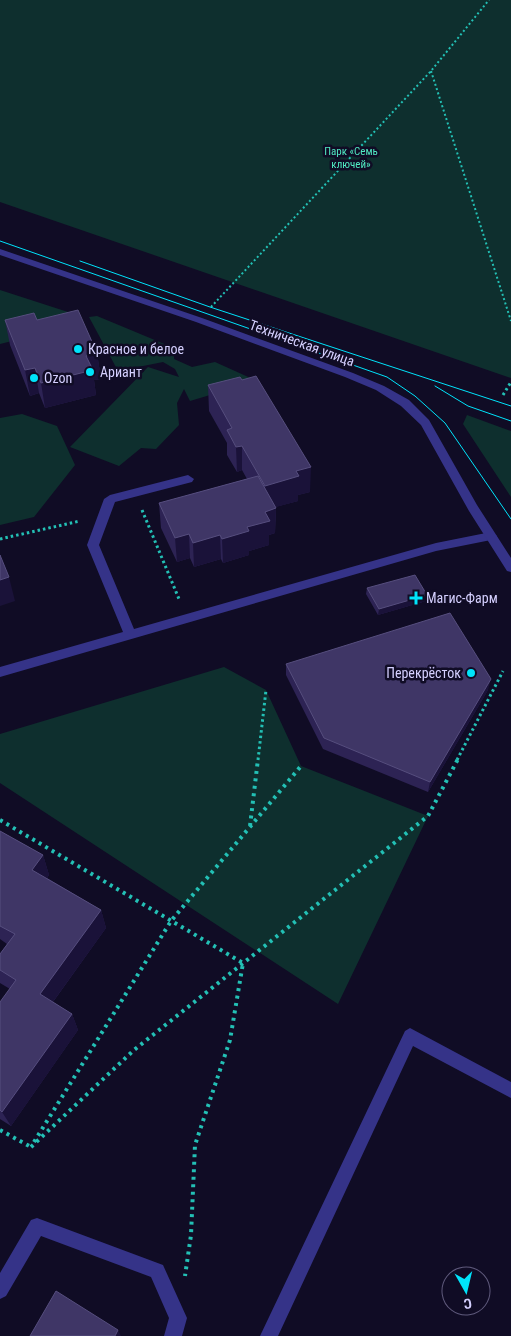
<svg xmlns="http://www.w3.org/2000/svg" width="511" height="1336" font-family="'Roboto Condensed',sans-serif">
  <style>
    .green { fill: #0e2f2e }
    .lines { fill: none; stroke-linecap: round; stroke-linejoin: round }
    .path-far2 { stroke: #23c0b5; stroke-width: 2; stroke-dasharray: 2 2.5; stroke-linecap: butt }
    .path-far1 { stroke: #23c0b5; stroke-width: 3; stroke-dasharray: 2.5 3; stroke-linecap: butt }
    .path { stroke: #23c0b5; stroke-width: 4; stroke-dasharray: 3 4.5; stroke-linecap: butt }
    .service { fill: #353388; fill-rule: evenodd }
    .tertiary { fill: #353388; fill-rule: evenodd }
    .tram { stroke: #00e4fb; stroke-width: 1 }
    .wall { fill: #2d2354 }
    .shaded-wall { fill: #1a1239 }
    .building { fill: #3f3666; stroke: #564e7e }
    .poi-dot { fill: #00e4fb; stroke: #100c25; stroke-width: 2 }
    .labels { text-anchor: middle; stroke-width: 5; stroke-linejoin: round; paint-order: stroke }
    .far-park-label { font-size: 11px; fill: #50eac2; stroke: #100c25 }
    .street-label { font-size: 14px; fill: #d5d0ff; stroke: #100c25 }
    .poi-label { font-size: 14px; fill: #d5d0ff; stroke: #100c25; text-anchor: start }
  </style>
  <rect width="100%" height="100%" fill="#100c25"/>
  <path class="green" d="M0,0H511V378L0,202Z
    M0,290L68,312L72,326L0,344Z
    M97,316L174,348V359L192,367L215,362L257,381L190,401L184,389L177,403L179,425L156,449L141,448L119,466L70,447L148,367L179,377L175,369L163,362L118,371L89,317Z
    M22,414L57,426L75,465L34,517L0,525V418Z
    M467,415L511,431V497L463,424Z
    M224,667L266,690L301,766L428,816L338,1004L0,783V734Z"/>
  <g class="lines">
    <path class="path-far2" d="M431,71L511,321
      M211,307L431,71L489,0"/>
    <path class="path-far1" d="M503,395L511,382
      M142,510L179,599
      M0,539L80,521
      M258,760L266,690
      M457,760L503,671"/>
    <path class="path" d="M0,820L243,963L230,1040L195,1145L191,1235L185,1276
      M250,826L258,759
      M0,1130L31,1147
      M34,1142L171,921L301,766
      M31,1147L134,1050L428,816L458,759"/>
    <path class="service" d="M188,475L194,479L192,482L115,502L99,545L134,629L436,543L491,532L497,536L491,540L436,551L0,677V667L123,632L87,545L104,499L110,495Z
      M410,1028L511,1082V1098L413,1046L278,1336H260L405,1031Z
      M37,1218L163,1265L187,1318L182,1336H164L169,1318L151,1277L41,1236L6,1296L0,1299V1273L31,1220Z"/>
    <path class="tertiary" d="M0,249L202,318L353,373L384,386L409,400L429,420L477,505L511,558V572L507,571L469,511L421,425L401,406L376,390L345,377L196,322L0,255Z"/>
    <path class="tram" d="M0,241L387,377L415,396L445,423L511,519
      M80,261L210,307L511,406
      M435,386L468,406L511,421"/>
  </g>
  <path class="wall" d="M5,320H37L97,353L101,379L94,380L96,395L45,408L39,393L30,396L10,345Z
    M208,385L310,492L298,495V501L275,507L276,508L275,533L269,535V545L249,551V555L223,563L221,559L194,567L190,558L177,562L161,528L159,503L247,479L242,470L237,472L227,455V443L209,411Z
    M367,588L426,601L378,615L366,594Z
    M286,664L488,690L428,792L323,749L286,675Z
    M0,831L43,855L49,875L47,878L101,910L106,928L53,1002L72,1014L78,1030L11,1126L0,1119V1002L10,989L0,983V954L7,944L0,939Z"/>
  <path class="shaded-wall" d="M97,353L101,379L94,380L96,395L45,408L41,383L86,356Z
    M35,368L39,393L30,396L25,370Z
    M242,446V470L237,472L236,447Z
    M311,467L310,492L298,495V501L265,510V486L296,471Z
    M276,508L275,533L269,535V545L249,551V555L223,563L222,539L247,527L265,512Z
    M189,534L190,558L177,562L175,538Z
    M220,535L221,559L194,567L193,543Z
    M9,577L15,601L0,606V580Z
    M427,595L426,601L378,615L379,609Z
    M491,679L488,690L428,792L430,782Z
    M43,855L49,875L39,889L32,870Z
    M101,910L106,928L47,1010L40,994Z
    M72,1014L78,1030L11,1126L2,1112Z
    M118,1330L121,1336H115Z"/>
  <path class="building" d="M78,310L97,353L86,356L93,370L41,383L35,368L25,370L5,320L34,313L37,320Z
    M256,376L311,467L296,471L299,476L265,486L242,446L236,447L227,430L232,428L208,385L240,377L242,380Z
    M258,476L276,508L265,512L270,521L247,527L249,531L222,539L220,535L193,543L189,534L175,538L159,503Z
    M0,555L9,577L0,580Z
    M415,575L427,595L379,609L367,588Z
    M450,613L491,679L430,782L324,738L286,664Z
    M0,831L43,855L32,870L101,910L40,994L72,1014L2,1112L0,1110V1002L16,980L0,970V954L15,934L0,926Z
    M56,1291L118,1330L115,1336H30Z"/>
  <g class="poi-dot">
    <circle cx="78" cy="349" r="5"/>
    <circle cx="90" cy="372" r="5"/>
    <circle cx="34" cy="378" r="5"/>
    <path d="M413.5 590.5h5v5h5v5h-5v5h-5v-5h-5v-5h5z"/>
    <circle cx="471" cy="673" r="5"/>
  </g>
  <g class="labels">
    <g class="far-park-label">
      <text x="351" y="155">Парк «Семь<tspan x="351" dy="13">ключей»</tspan></text>
    </g>
    <g class="street-label">
      <text transform="translate(302 343) rotate(20)" y="5">Техническая улица</text>
    </g>
    <g class="poi-label">
      <text x="88" y="354">Красное и белое</text>
      <text x="100" y="377">Ариант</text>
      <text x="44" y="383">Ozon</text>
      <text x="426" y="603">Магис-Фарм</text>
      <text x="461" y="678" text-anchor="end">Перекрёсток</text>
    </g>
  </g>
  <g transform="translate(466 1291) rotate(172)"><circle r="24" fill="#100c25" stroke="#5f5a7c"/>
  <path d="M0-4L9 19L0 12L-9 19Z" fill="#00e4fb"/>
  <text y="-8" font-size="14" font-weight="bold" text-anchor="middle" fill="#d5d0ff">С</text>
  </g>
</svg>
